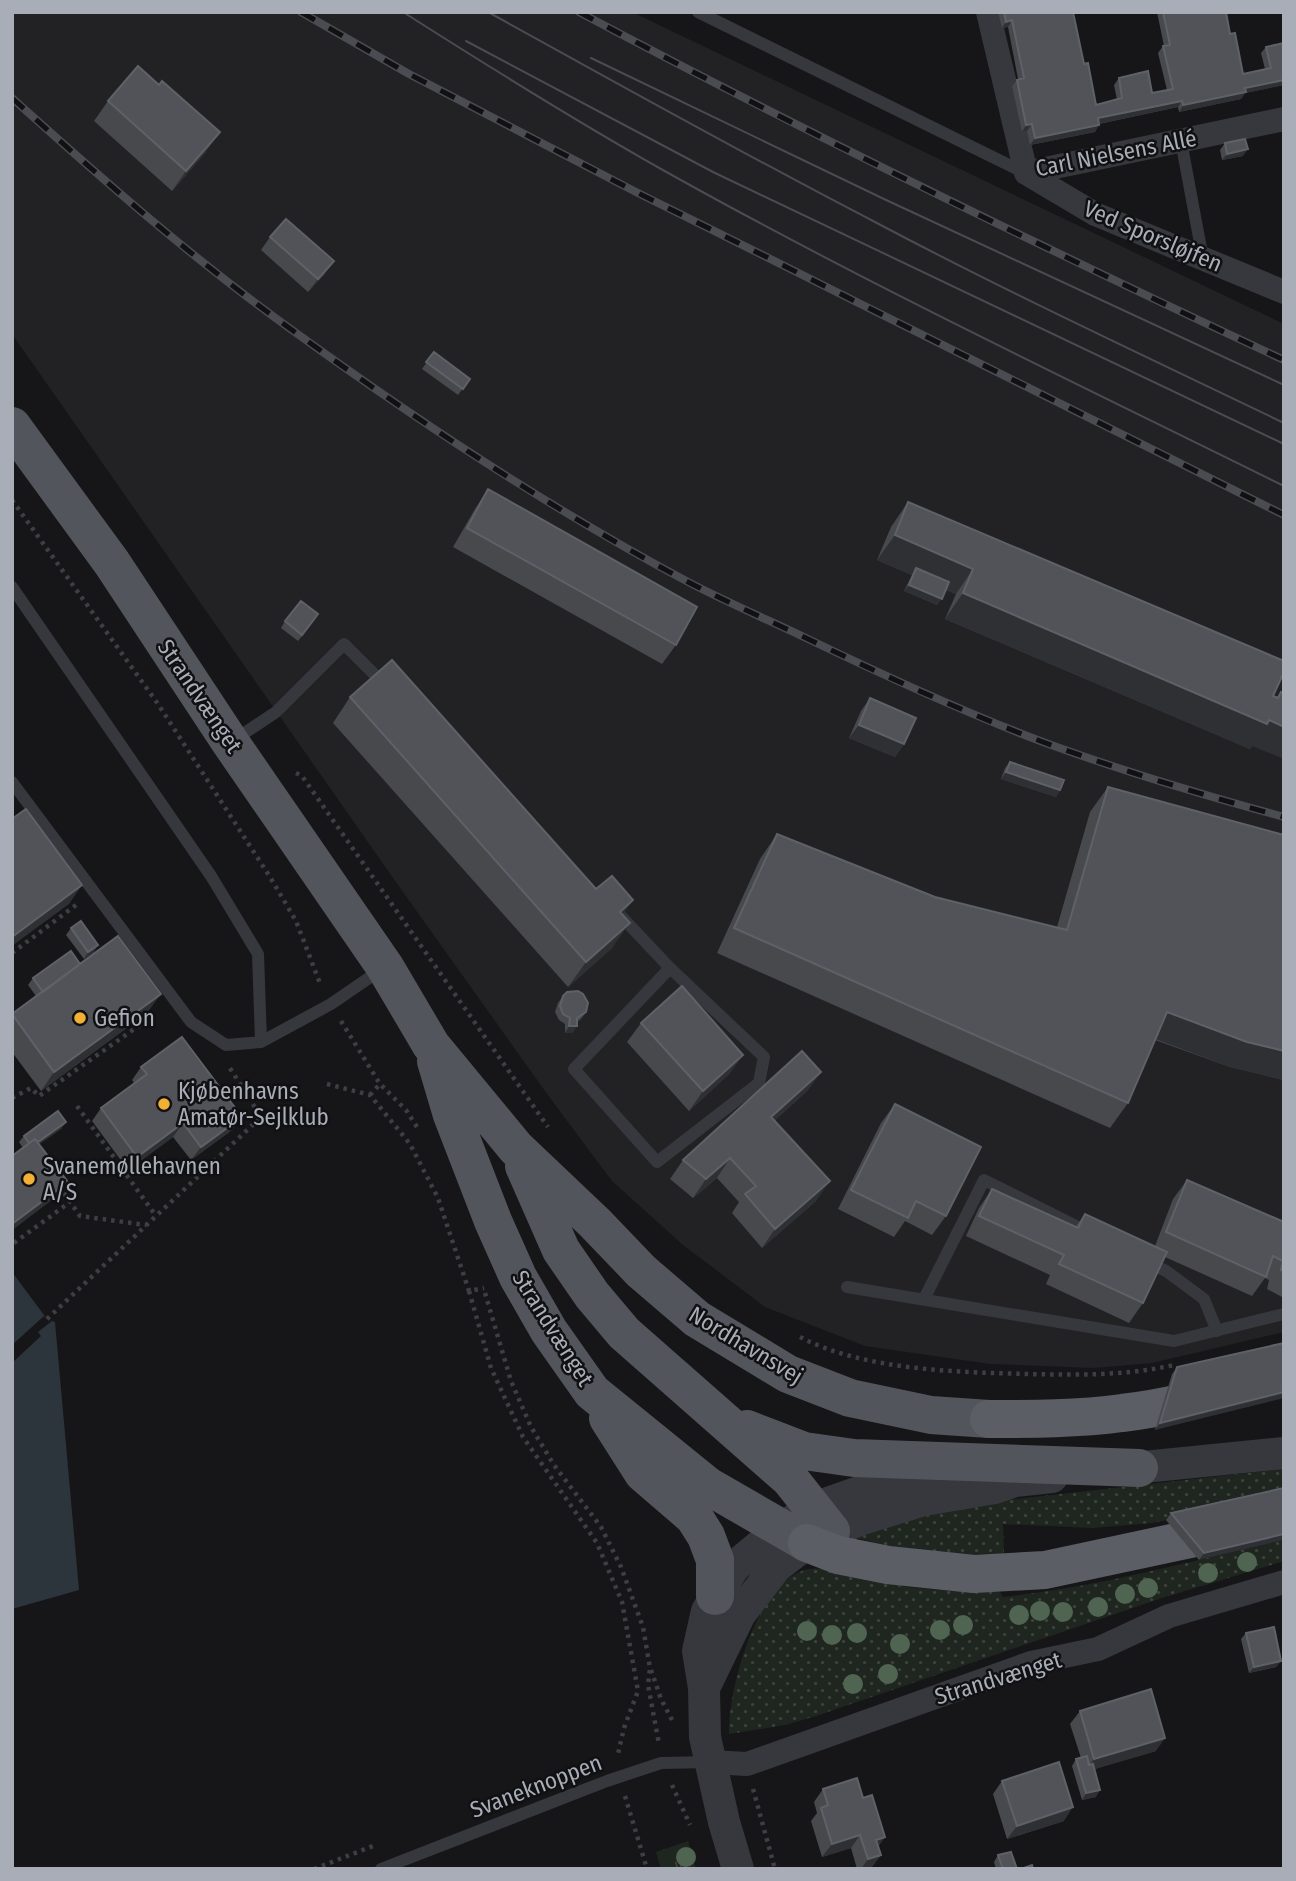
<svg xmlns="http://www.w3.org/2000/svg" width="1296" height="1881" font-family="'Fira Sans Condensed',sans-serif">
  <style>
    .built { fill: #222225 }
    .grass { fill: url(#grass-dots) }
    .park { fill: url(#park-tufts) }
    .water { fill: #2c353c }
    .pier { fill: #161618 }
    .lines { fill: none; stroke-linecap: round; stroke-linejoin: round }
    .path { stroke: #3d3f44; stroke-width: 4.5; stroke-dasharray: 3.5 5; stroke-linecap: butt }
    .service { stroke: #37383d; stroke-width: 12 }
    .minor { stroke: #37383d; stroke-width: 24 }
    .tertiary { stroke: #37383d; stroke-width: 32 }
    .primary { stroke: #53555c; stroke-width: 38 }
    .trunk { stroke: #5b5e65; stroke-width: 38 }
    .tram { stroke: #4a4c52; stroke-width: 2 }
    .rail-casing { stroke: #4a4c52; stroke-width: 8 }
    .rail { stroke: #111113; stroke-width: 5; stroke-dasharray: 16; stroke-linecap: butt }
    .tree { fill: #506452 }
    .wall { fill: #47494d }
    .shaded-wall { fill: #2f3033 }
    .building { fill: #525359; stroke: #5f6168; stroke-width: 2 }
    .poi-dot { fill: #f2b134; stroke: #111113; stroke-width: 2.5 }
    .labels { text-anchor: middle; stroke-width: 5; stroke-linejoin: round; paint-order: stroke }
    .street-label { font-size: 23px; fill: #a8adb8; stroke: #111113 }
    .poi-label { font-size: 23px; fill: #a8adb8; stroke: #111113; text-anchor: start }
  </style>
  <defs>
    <pattern id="grass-dots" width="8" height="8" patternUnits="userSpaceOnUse" patternTransform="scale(1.75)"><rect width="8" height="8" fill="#1e261f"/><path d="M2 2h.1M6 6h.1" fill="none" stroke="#3c433d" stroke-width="1.8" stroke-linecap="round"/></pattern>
    <pattern id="park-tufts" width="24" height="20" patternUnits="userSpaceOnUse" patternTransform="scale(1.75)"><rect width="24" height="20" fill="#1e261f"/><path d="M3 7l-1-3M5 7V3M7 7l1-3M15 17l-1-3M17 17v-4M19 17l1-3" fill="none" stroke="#3c433d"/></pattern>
  </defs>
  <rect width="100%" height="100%" fill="#161618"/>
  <path class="built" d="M12,12H632L1284,324V1332L1152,1363L1094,1368L990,1364L865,1346L765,1307L683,1245L612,1181L550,1098L398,885L12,334Z"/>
  <path class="grass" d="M1284,1469V1495L1152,1523L1093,1528L1003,1524L1004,1555L917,1553L857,1538L897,1521L1007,1500Z
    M1284,1540V1561L1162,1598L816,1716L785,1725L729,1734C728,1690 757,1578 809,1569C832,1565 882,1583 909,1587C939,1591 970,1591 1000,1592L1003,1597C1098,1587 1191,1561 1284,1540Z"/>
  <path class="park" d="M688,1841L696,1869H661L656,1852Z"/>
  <path class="water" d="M12,1272L47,1319L55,1322L79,1590L12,1609Z"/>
  <path class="pier" d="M44,1316L47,1319L52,1321L38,1332L41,1336L12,1363V1345Z"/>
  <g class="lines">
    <path class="path" d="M12,500L158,704L270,877L296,921L321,986
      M296,773L302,776L548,1127
      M12,953L76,905
      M341,1021L380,1084L406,1110L417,1127
      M327,1084L370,1095L410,1144L438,1198L469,1291L484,1288
      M370,1095L380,1084
      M12,1098L31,1088L39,1096L157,1013
      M77,1106L156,1216
      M59,1186L80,1216L146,1225
      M14,1243L70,1202
      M469,1291L491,1368L523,1437L597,1543L622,1602L638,1691L624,1728L618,1754
      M485,1293L511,1381L531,1427L554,1465L601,1527L621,1567L643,1627L650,1668L648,1685L659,1744
      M47,1319L261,1117L228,1065
      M800,1337C863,1370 954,1372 1025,1374C1075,1375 1125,1376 1174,1365
      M651,1670L661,1699L672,1720
      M672,1785L690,1825
      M753,1789L775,1869
      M625,1796L647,1869
      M314,1869L373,1846"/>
    <path class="service" d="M698,12L1025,173
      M1181,141L1203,259
      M12,587L211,876L258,954L261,1042
      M234,740L276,712L344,644L386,686
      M12,782L191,1022L226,1045L261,1042L331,1004L382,969
      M619,914L670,968L764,1057L759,1083L657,1162L574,1069L670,968
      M1147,1262L1166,1271L1204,1299L1217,1331
      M847,1287L1174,1341L1284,1314
      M924,1299L984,1180L1090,1233
      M381,1869L607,1781L661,1763L710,1762"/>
    <path class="minor" d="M988,12L1026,173
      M1026,173L1095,214L1284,292
      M1026,173L1284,119
      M710,1762L747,1764L1031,1663L1098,1649L1169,1616L1284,1582"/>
    <path class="tertiary" d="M1114,1470L1284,1453
      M704,1688L740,1614L776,1567L807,1543L859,1520L924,1500L995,1488L1015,1481L1052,1477
      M738,1869L724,1822L705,1737L704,1688L698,1651L707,1611L734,1567L781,1528L813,1508L879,1485L940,1476H956"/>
    <path class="primary" d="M12,426L112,563L230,742L385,967L431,1045L516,1148L595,1223L641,1271L697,1319L788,1374L850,1398L931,1415L989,1419
      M436,1061L452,1115L493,1221L518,1277L549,1331L592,1392L708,1486L807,1543
      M524,1166L561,1250L592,1295L624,1333L790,1479L831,1531
      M608,1418L643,1473L694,1517L706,1536L715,1560V1596
      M747,1429L804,1451L854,1458L1139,1468"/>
    <path class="trunk" d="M989,1419C1033,1419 1078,1419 1122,1413C1177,1407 1231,1390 1284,1376
      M807,1543L838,1555L888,1565L974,1574L1045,1570L1284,1519"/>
    <path class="tram" d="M403,12C494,70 585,127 679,179C877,289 1082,386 1284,486
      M488,12C617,83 745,155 875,222C1009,293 1147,357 1284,423
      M466,41L713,172L1284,444
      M591,58L884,199L1284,385"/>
    <g class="rail-casing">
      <path id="rail" d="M301,12L409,74L636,192L1284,515
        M579,12C810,135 1046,249 1284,360
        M12,98C102,179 193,259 292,330C419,422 552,510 692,584C729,603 768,620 806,638C883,675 963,712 1043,742C1122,771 1203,795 1284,817"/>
    </g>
    <use href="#rail" class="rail"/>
  </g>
  <g class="tree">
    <circle cx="1247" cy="1562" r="10"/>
    <circle cx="1208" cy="1573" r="10"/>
    <circle cx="1148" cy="1588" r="10"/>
    <circle cx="1125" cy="1594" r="10"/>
    <circle cx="1098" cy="1607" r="10"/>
    <circle cx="1040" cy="1611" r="10"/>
    <circle cx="1063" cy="1612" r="10"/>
    <circle cx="1019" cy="1615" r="10"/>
    <circle cx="963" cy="1625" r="10"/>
    <circle cx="940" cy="1630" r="10"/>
    <circle cx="807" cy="1631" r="10"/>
    <circle cx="857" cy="1633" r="10"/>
    <circle cx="832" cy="1635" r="10"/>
    <circle cx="900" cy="1644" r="10"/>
    <circle cx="888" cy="1674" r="10"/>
    <circle cx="853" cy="1684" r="10"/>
    <circle cx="686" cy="1857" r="10"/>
  </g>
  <path class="wall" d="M998,12H1073L1084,64L1096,105L1117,100L1114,85L1119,78L1152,93L1167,90L1158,53L1163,46H1164L1157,12H1226L1230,34L1243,74L1265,69L1261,53L1266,47L1284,85L1245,93L1241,99L1179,112L1178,107L1099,124L1095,132L1030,145L1027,131L1022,132L1012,86L1018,79L1008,27L1002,28Z
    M108,101L206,152L172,191L94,121Z
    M1225,143L1243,156L1222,160L1220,150Z
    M270,237L325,274L308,292L261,250Z
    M434,352L470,379L458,395L422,369Z
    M488,489L676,645L662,664L453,547L475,509Z
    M908,502L1273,696L1277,698L1281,692L1284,693L1250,749L945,619L956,594L946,590L937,605L904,591L912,575L877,560L891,527Z
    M285,621H314L298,641L281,628Z
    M350,697L596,889L633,900L622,915L612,948L568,987L333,723Z
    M870,698L904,744L895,757L849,738L861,711Z
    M1010,762L1060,790L1056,797L1001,779L1005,768Z
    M1108,787L1284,835V1080L1230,1067L1155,1040L1128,1103L1110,1128L717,953L760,859L777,834L935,897L1057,927L1090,812Z
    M71,928L94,952L84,959L66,935Z
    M80,964L147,1013L41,1091L12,1052V1014L36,996L28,985L33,978Z
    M563,996L586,1012L581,1019L577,1022V1026L572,1033H565V1024L559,1020L555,1012L558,1003Z
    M641,1023L743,1055L729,1074L689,1111L627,1042Z
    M141,1067L232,1130L191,1160L173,1137L128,1170L92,1121L101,1108L134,1083L132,1080Z
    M821,1072L807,1091L774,1121L816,1201L762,1248L732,1213L739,1202L717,1178L693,1198L670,1179L683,1160Z
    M895,1104L946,1216L932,1235L905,1221L894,1237L838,1209L881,1123Z
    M66,1122L61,1129L39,1144L58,1195L12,1230V1156L23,1148L19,1142L24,1136Z
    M1187,1180L1284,1222V1295L1282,1297L1267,1289L1269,1280L1265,1278L1252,1296L1165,1257L1143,1303L1129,1323L1046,1284L1050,1275L966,1236L979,1208L992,1189L1075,1227L1085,1214L1155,1246L1173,1199Z
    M1284,1343L1155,1430L1172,1374L1177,1367Z
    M1284,1488L1199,1560L1166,1520L1171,1513Z
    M1246,1633L1281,1661L1276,1667L1249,1673L1241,1639Z
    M1080,1711L1156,1751L1094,1769L1096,1797L1082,1800L1072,1766L1076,1759L1081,1758L1070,1724Z
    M1002,1781L1064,1821L1007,1839L993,1794Z
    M823,1789L863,1798L885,1837L878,1846L881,1855L871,1868L857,1869L851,1848L822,1857L811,1821L817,1813L814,1802Z
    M998,1855L1017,1869H996L994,1862Z"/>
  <path class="shaded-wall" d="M1012,20L1008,27L1002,28L1006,22Z
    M1284,80V85L1245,93L1241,99L1179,112L1183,105L1245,88Z
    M1182,101L1178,107L1093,125L1098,118Z
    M1032,124L1027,131L1022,132L1026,125Z
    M1099,125L1095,132L1030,145L1035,138Z
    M220,132L206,152L172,191L186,171Z
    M1248,149L1243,156L1222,160L1227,154Z
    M334,261L325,274L308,292L318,279Z
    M895,535L973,569L956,594L913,576L916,568L912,575L877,560Z
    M909,585L942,599L937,605L904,591Z
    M963,593L1284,727V759L1252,746L1250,749L945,619Z
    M859,725L904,744L895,757L849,738Z
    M1006,772L1060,790L1056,797L1001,779Z
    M82,885L69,904L12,946V937Z
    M633,900L615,925L620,912Z
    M630,923L612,948L568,987L586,962Z
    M98,945L94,952L84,959L88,952Z
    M161,994L147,1013L41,1091L54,1072Z
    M1167,1012L1284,1051V1080L1230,1067L1150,1037Z
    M569,1026H577L572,1033H565Z
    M743,1055L729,1074L689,1111L703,1091Z
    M821,1072L807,1091L757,1137L771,1117Z
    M242,1117L232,1130L191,1160L201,1147Z
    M66,1122L61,1129L27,1153L32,1146Z
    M183,1123L173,1137L128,1170L137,1157Z
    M730,1158L717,1178L693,1198L706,1179Z
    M830,1181L816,1201L762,1248L775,1229Z
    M68,1182L58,1195L12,1230V1224Z
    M1284,1392V1398L1155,1430L1160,1423Z
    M1284,1534V1540L1199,1560L1204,1553Z
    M1281,1661L1276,1667L1249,1673L1254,1667Z
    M1165,1738L1156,1751L1085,1772L1094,1759Z
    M1100,1790L1096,1797L1082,1800L1086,1793Z
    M1073,1807L1064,1821L1007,1839L1017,1826Z
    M860,1835L851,1848L822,1857L832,1844Z
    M885,1837L876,1850V1840Z
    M881,1855L871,1868L861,1869L868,1859Z"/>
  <path class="building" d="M1004,12H1073L1084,64L1088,63L1096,105L1122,98L1119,78L1148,71L1152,93L1173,89L1163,46L1170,45L1163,12H1226L1230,34L1235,33L1243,74L1271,68L1266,47L1284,43V80L1245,88L1246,92L1183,105L1182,101L1098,118L1099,125L1035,138L1032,124L1026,125L1017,80L1024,78L1012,20L1006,22Z
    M138,66L159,85L162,81L220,132L186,171L108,101Z
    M1245,139L1248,149L1227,154L1225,143Z
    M286,219L334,261L318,279L270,237Z
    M434,352L470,379L463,389L426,362Z
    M488,489L697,607L676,645L467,528Z
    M908,502L1284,661V672L1273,696L1278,698L1281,692L1284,693V727L1269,720L1267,724L963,593L973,569L895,535Z
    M916,568L949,582L942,599L909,585Z
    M301,601L318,614L302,635L285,621Z
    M392,660L596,889L612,876L633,900L620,912L630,923L586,962L350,697Z
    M870,698L916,718L904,744L859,725Z
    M1010,762L1064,780L1060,790L1006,772Z
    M1108,787L1284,835V1051L1247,1042L1167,1012L1128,1103L734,928L777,834L935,897L1067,930Z
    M26,809L82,885L12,937V819Z
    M81,921L98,945L88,952L71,928Z
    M118,936L161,994L54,1072L12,1014Z
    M71,951L80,964L43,992L33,978Z
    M682,986L743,1055L703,1091L641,1023Z
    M578,991L583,994L588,1003L586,1012L577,1018V1026H569L570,1018L563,1014L560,1006L563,996L567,992Z
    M182,1037L242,1117L201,1147L183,1123L137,1157L101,1108L147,1074L141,1067Z
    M802,1051L821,1072L771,1117L830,1181L775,1229L745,1194L756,1186L730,1158L706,1179L683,1160Z
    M895,1104L981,1147L946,1216L916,1201L908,1218L851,1190Z
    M58,1111L66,1122L38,1142L35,1139L29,1143L24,1136Z
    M35,1139L68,1182L12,1224V1156Z
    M1187,1180L1284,1222V1271L1281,1270L1283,1261L1273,1256L1266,1277L1166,1232Z
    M992,1189L1078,1228L1085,1214L1167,1252L1143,1303L1059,1264L1064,1255L979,1216Z
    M1284,1343V1392L1160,1423L1177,1367Z
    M1284,1488V1534L1204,1553L1171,1513Z
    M1274,1627L1281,1661L1254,1667L1246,1633Z
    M1151,1689L1165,1738L1094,1759L1080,1711Z
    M1087,1756L1089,1765L1093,1764L1100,1790L1086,1793L1076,1759Z
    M1059,1762L1073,1807L1017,1826L1002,1781Z
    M857,1778L863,1798L872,1795L885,1837L876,1840L881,1855L868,1859L860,1835L832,1844L821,1808L828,1805L823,1789Z
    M1011,1852L1017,1869H1003L998,1855Z
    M1032,1865L1033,1869H1021Z"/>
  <g class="poi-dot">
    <circle cx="80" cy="1018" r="7"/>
    <circle cx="164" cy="1104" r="7"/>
    <circle cx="29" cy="1179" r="7"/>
  </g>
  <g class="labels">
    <g class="street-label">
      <text transform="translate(1116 153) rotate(-11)" y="8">Carl Nielsens Allé</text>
      <text transform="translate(1153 236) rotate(23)" y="8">Ved Sporsløjfen</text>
      <text transform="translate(200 696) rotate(56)" y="8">Strandvænget</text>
      <text transform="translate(553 1328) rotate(58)" y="8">Strandvænget</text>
      <text transform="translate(746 1345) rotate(31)" y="8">Nordhavnsvej</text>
      <text transform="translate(998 1678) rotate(-17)" y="8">Strandvænget</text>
      <text transform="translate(536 1786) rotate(-21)" y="8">Svaneknoppen</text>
    </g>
    <g class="poi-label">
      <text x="94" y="1026">Gefion</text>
      <text x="178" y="1099">Kjøbenhavns<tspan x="178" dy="26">Amatør-Sejlklub</tspan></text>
      <text x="43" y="1174">Svanemøllehavnen<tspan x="43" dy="26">A/S</tspan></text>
    </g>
  </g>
  <rect width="1296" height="1881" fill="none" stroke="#a8adb8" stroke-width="28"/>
</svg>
